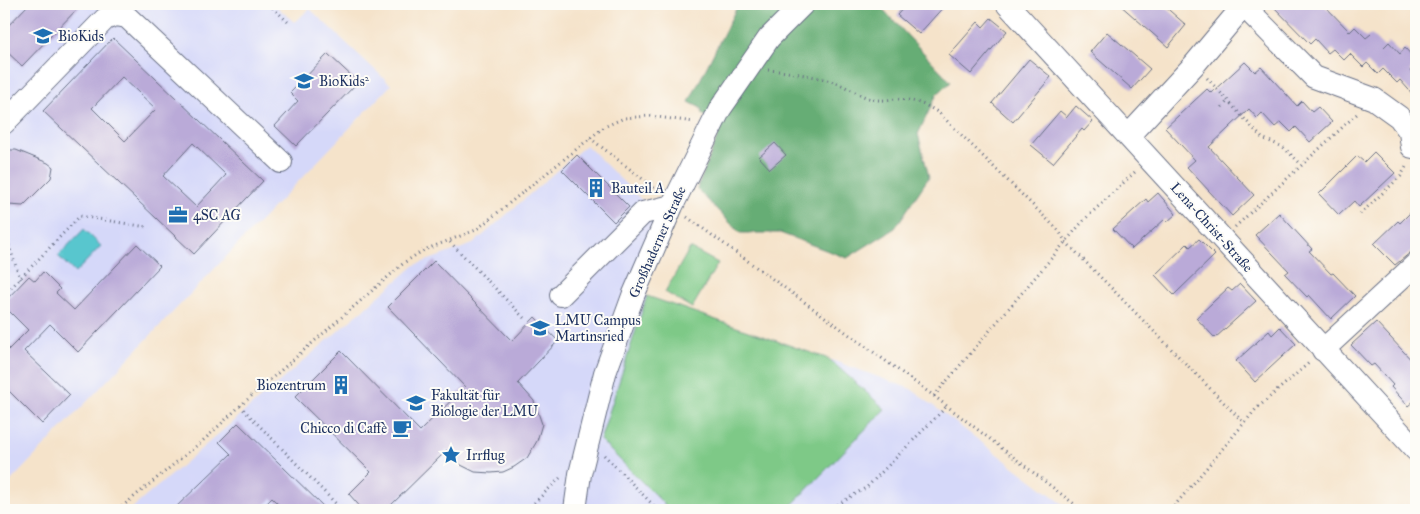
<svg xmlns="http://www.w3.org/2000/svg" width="1420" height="514" font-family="'IM FELL Great Primer',serif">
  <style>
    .built { fill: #d5d8f9 }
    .green { fill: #7ec987; stroke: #4c7c72 }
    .forest { fill: #66ad74; stroke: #406e69 }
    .water { fill: #59c6ce; stroke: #3a7a96 }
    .building { fill: #baaad8; fill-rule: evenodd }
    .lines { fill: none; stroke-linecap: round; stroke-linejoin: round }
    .minor-casing { stroke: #676e84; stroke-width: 24 }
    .path { stroke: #676e84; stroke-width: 3; stroke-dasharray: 1 4; stroke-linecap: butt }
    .minor { stroke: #fff; stroke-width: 22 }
    .labels { text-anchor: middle; stroke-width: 4; stroke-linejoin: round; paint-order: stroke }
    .poi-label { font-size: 14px; fill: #1b2f5e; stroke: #fdfcf7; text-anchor: start }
    .street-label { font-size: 14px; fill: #1b2f5e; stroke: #fdfcf7 }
  </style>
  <rect width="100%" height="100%" fill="#fdfcf7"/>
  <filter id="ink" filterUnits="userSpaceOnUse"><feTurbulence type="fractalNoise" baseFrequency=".02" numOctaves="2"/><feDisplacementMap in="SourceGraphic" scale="10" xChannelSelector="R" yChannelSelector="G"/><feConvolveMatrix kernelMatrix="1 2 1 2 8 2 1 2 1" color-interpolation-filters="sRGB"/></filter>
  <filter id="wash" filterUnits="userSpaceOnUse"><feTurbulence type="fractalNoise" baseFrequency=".0096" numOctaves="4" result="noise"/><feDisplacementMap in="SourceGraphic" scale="20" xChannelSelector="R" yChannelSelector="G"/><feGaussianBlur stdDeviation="1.12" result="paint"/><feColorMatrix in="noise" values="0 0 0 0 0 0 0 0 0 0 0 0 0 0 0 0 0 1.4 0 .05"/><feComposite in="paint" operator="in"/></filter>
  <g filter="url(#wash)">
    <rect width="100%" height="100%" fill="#f5e3ca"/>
    <path class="built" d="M4,4H274L294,22L310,9L391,85L4,488Z
      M586,145L661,219L629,290L829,359L911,389L1071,510H130L415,265L473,244Z"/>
    <path class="green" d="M690,248L718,263L692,308L665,292Z
      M647,296L829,359L885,409L787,510H670L600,440Z"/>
    <path class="forest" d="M740,4H878L951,82L937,94L918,134L929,177L895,228L847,258L780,233H740L697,189L722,126L702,114L701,108L689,102L737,7Z"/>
    <path class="water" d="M84,229L101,246L75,273L58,256Z"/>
    <g id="blocks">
      <path class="building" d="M29,4H82L22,66L4,49V30Z
        M907,4H946L919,34L897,15Z
        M1119,4H1162L1186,25L1168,47Z
        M1271,4H1323L1350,32L1355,27L1366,38L1371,34L1384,47L1389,42L1400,54L1405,48L1416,60V65L1410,71L1416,78V98L1400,80L1397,83L1383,69L1378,74L1367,63L1363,67L1350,54L1344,60L1333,49L1328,53L1315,39L1310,44Z
        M991,18L1007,31L971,74L949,55L978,22L983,27Z
        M1107,32L1150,69L1132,89L1090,52Z
        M113,38L263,181L194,254L43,111ZM122,77L156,109L125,141L92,108ZM193,143L226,175L196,207L163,176Z
        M328,54L358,82L296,146L275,126L298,101L290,93Z
        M1029,59L1051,77L1013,122L992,103Z
        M1245,62L1255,72L1261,67L1297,106L1302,101L1312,112L1318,107L1332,122L1310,142L1296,127L1291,132L1281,122L1275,127L1262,113L1257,118L1249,109L1209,147L1254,195L1232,216L1187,167L1195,160L1165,128L1207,89L1211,93Z
        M1076,106L1093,121L1084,131L1082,129L1053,163L1031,145L1060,111L1067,117Z
        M775,143L786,155L770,169L759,157Z
        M10,150H16L48,163L53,167L51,178L23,206L9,205L4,200V157L6,153Z
        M1374,152L1395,173L1359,207L1354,201L1339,215L1319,194L1357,156L1364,162Z
        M577,155L629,207L614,222L562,170Z
        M1158,193L1176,214L1167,222L1165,219L1132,249L1113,229L1146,199L1148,202Z
        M1416,207V248L1395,265L1374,244L1398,221L1400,223Z
        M1279,213L1312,249L1309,251L1331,274L1333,273L1355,296L1331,319L1309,295L1307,297L1285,274L1289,271L1255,235Z
        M1199,239L1215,255L1174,295L1155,275L1187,244L1190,247Z
        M137,244L160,266L78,352L50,324L24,351L70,395L42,424L4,386V354L28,330L4,306V302L29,276L35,281L43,272L60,289L56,293L74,310Z
        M434,261L512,341L535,317L558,341L518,383L534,401L542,424L537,441L527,458L514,467L503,472L491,473L475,472L461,465L447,450L386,510H363L349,494L371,472L295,397L341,351L420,431L465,387L388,307Z
        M1240,284L1256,301L1215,338L1196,318L1228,288L1232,291Z
        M1376,322L1416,365V399L1408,406L1391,387L1393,385L1374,364L1371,366L1351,345Z
        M1280,327L1296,344L1255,382L1236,361L1269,331L1272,335Z
        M238,423L327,510H284L272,498L260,510H173L231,454L219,442Z"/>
    </g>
  </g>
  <g filter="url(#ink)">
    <use href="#blocks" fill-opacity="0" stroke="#676e84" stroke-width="1"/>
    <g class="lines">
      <g class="minor-casing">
        <path id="minor" d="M1007,4L1416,450
          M1244,6L1314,77L1374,99L1399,117L1410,132L1412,147H1416
          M4,123L105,19L116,15L127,17L281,162
          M1129,135L1194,65L1245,4
          M561,295L643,213L672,206
          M1323,350L1416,264
          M575,510L580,474L605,373L633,296L672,206L720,109L769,38L803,4"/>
      </g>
      <path class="path" d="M269,4L290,24
        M768,70C792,72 815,76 837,83C849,88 860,96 872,99C880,101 888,100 895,99C912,99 925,104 939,113L1059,231L1065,241L1244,423
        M1207,78L1262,138L1283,147L1301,164
        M1222,107L1228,101
        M590,138L658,191
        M1360,214L1401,176L1407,165
        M687,217L934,396L1082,510
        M1235,227L1359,112
        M4,231L20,278L23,282
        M450,242L526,320
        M4,285L9,290L80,216L147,227
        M934,396L1084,220L1136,171
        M240,406L342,510
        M604,455L658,510
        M118,510L206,438L240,406L405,262L424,250L476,230L604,127L624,118L650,116L694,122
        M527,510L560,478
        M829,510L867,487L947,406
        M1171,510L1256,409L1310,362"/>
      <use href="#minor" class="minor"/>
    </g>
  </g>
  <defs>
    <g id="school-bare" transform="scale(1.5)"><path d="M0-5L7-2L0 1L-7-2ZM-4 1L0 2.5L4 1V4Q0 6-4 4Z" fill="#1f6fb2" stroke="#fdfcf7" stroke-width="2.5" paint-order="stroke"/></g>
    <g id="building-bare" transform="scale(1.5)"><path d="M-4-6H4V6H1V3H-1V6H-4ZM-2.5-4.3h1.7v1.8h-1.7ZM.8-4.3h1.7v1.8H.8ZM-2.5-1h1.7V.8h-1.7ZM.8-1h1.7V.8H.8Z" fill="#1f6fb2" stroke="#fdfcf7" stroke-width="2.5" paint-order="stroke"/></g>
    <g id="office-bare" transform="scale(1.5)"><path d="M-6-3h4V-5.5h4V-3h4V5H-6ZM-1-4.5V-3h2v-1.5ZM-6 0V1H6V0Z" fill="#1f6fb2" stroke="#fdfcf7" stroke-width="2.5" paint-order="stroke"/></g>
    <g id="university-bare" transform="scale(1.5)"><path d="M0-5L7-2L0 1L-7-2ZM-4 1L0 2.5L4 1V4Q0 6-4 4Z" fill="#1f6fb2" stroke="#fdfcf7" stroke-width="2.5" paint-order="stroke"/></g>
    <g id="cafe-bare" transform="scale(1.5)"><path d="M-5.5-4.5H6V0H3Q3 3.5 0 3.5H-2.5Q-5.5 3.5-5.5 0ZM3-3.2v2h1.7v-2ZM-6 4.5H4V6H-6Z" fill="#1f6fb2" stroke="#fdfcf7" stroke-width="2.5" paint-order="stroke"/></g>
    <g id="sight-bare" transform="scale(1.5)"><path d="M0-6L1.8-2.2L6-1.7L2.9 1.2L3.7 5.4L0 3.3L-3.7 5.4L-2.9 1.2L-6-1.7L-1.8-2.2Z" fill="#1f6fb2" stroke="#fdfcf7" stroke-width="2.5" paint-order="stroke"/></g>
  </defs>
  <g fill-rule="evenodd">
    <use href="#school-bare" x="43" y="36"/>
    <use href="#school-bare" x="304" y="81"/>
    <use href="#building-bare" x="596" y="188"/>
    <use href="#office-bare" x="178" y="215"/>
    <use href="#university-bare" x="540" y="328"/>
    <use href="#building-bare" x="341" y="385"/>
    <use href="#university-bare" x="416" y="403"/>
    <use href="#cafe-bare" x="402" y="428"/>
    <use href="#sight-bare" x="451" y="455"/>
  </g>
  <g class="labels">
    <g class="poi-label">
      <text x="58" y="41">BioKids</text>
      <text x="319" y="86">BioKids²</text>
      <text x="611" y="193">Bauteil A</text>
      <text x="193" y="220">4SC AG</text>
      <text x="555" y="325">LMU Campus<tspan x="555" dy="16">Martinsried</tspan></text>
      <text x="326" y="390" text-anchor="end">Biozentrum</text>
      <text x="431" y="400">Fakultät für<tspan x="431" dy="16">Biologie der LMU</tspan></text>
      <text x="387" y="433" text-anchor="end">Chicco di Caffè</text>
      <text x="466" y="460">Irrflug</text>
    </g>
    <g class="street-label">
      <text transform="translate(1212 227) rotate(48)" y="5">Lena-Christ-Straße</text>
      <text transform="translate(657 242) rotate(-66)" y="5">Großhaderner Straße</text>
    </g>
  </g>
  <rect width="1420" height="514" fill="none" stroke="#fdfcf7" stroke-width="20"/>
</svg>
